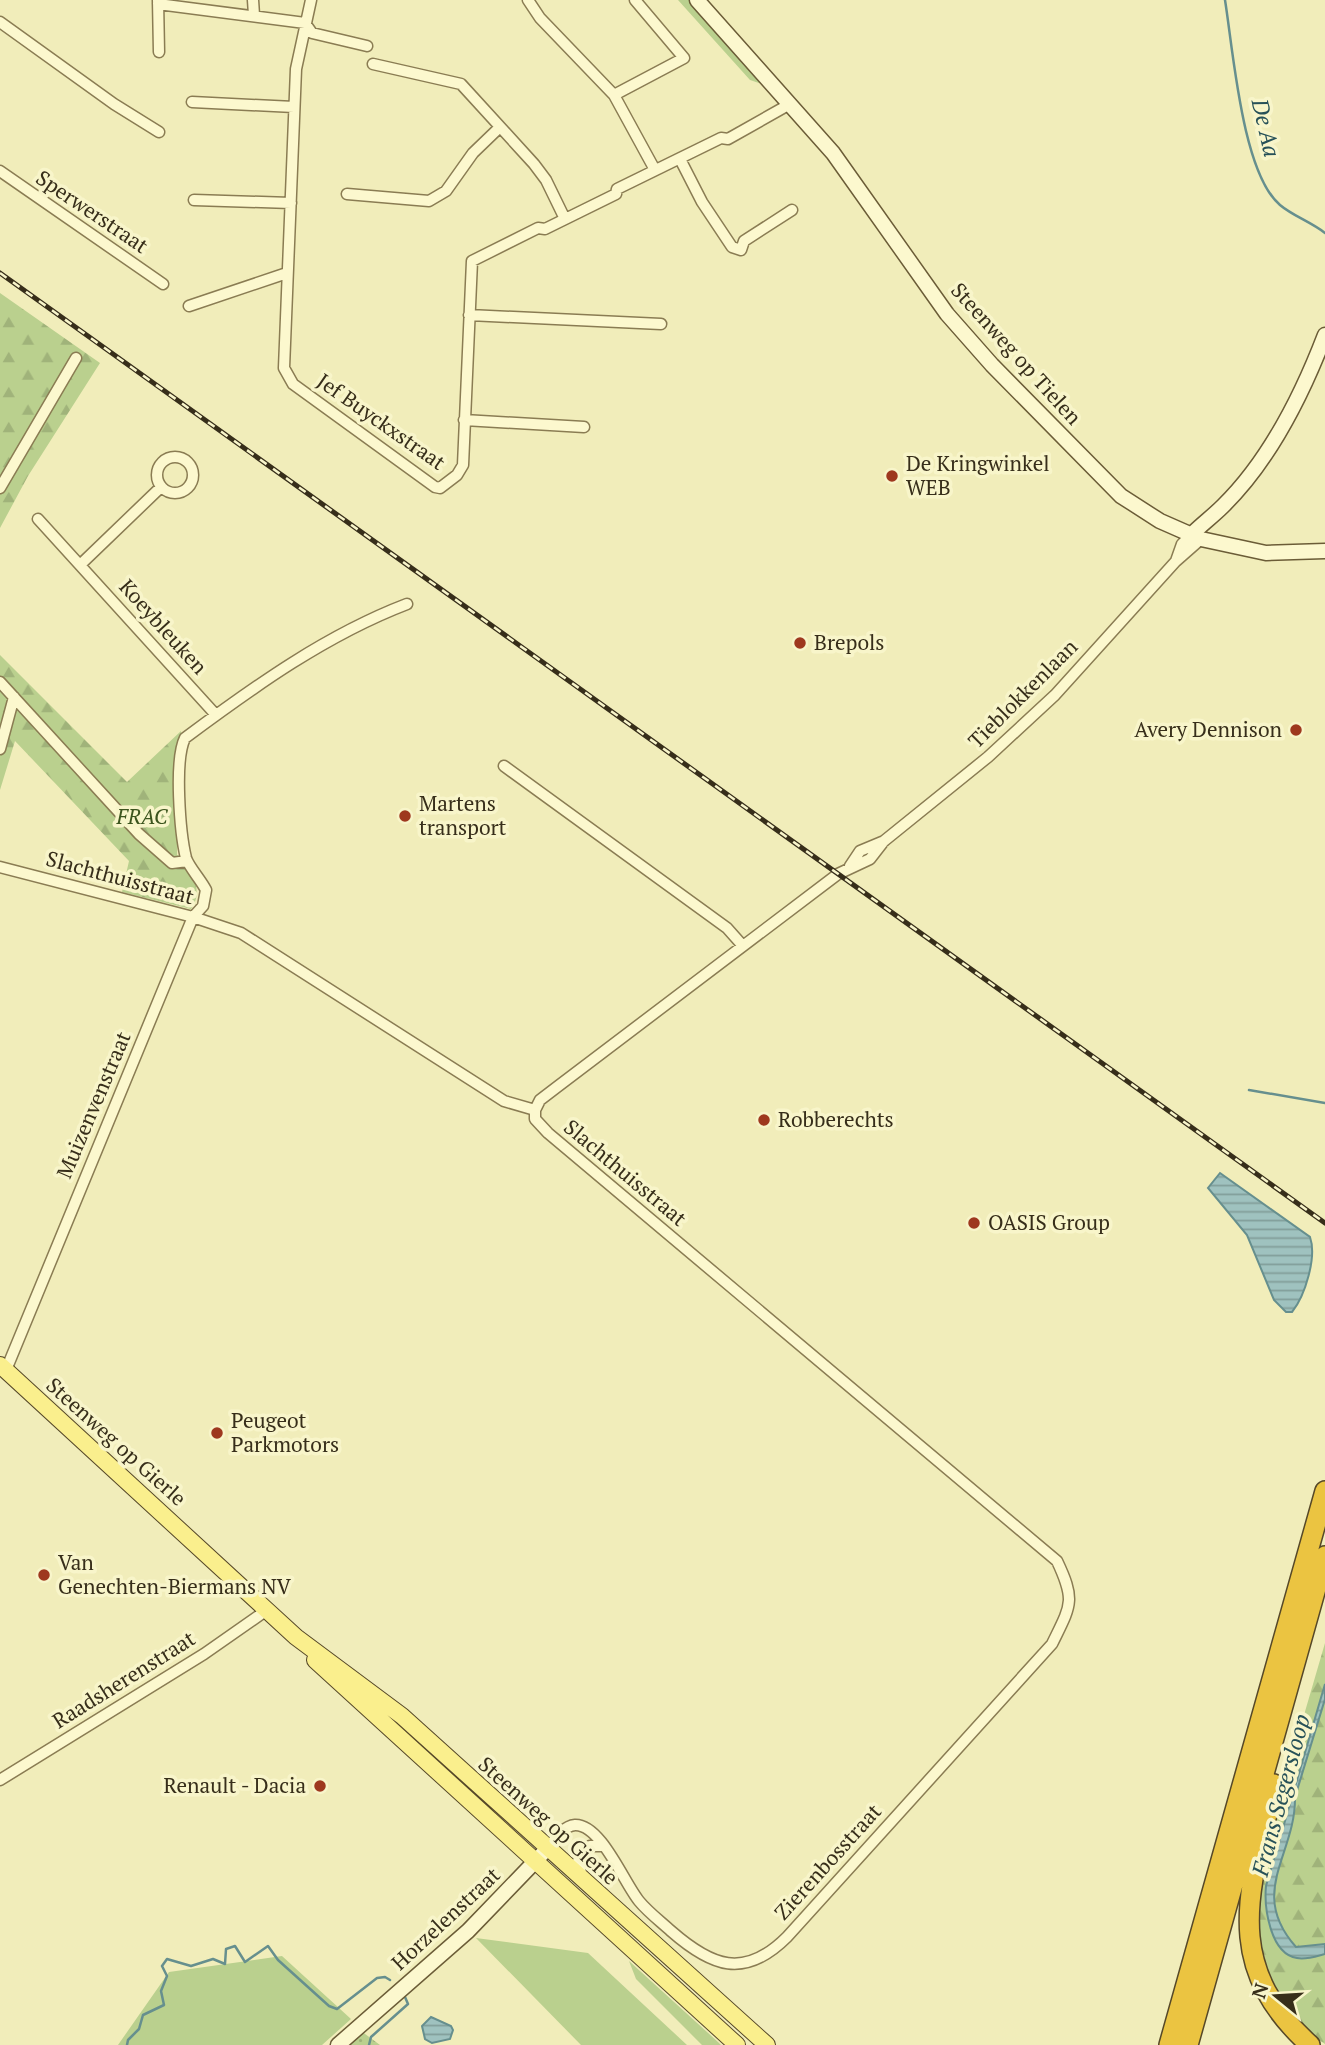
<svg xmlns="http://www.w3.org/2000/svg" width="1325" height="2045" font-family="'PT Serif',serif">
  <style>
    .grass { fill: #bad08e }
    .forest { fill: url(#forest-firs) }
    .park { fill: url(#park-dots) }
    .water { fill: url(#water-rules); stroke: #668f8e; stroke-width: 2 }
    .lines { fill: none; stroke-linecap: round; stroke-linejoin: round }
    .stream { stroke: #668f8e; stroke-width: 2.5 }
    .street-casing { stroke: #8a7c53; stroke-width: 13 }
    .secondary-casing { stroke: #6b5c37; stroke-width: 17 }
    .primary-casing { stroke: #564828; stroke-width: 18 }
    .highway-casing { stroke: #564828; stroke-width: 22 }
    .street { stroke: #fcf8ce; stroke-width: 10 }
    .secondary { stroke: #fcf8ce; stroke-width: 14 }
    .primary { stroke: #faef8d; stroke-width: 16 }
    .highway { stroke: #ebc441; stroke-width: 19 }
    .rail-casing { stroke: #372e1a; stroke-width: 5 }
    .rail { stroke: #f8f5ca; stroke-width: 2.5; stroke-dasharray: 8; stroke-linecap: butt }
    .poi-dot { fill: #9e381e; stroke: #f8f5ca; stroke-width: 2.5 }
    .labels { text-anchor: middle; stroke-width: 7; stroke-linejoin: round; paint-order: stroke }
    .street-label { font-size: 21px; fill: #372e1a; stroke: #f8f5ca }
    .poi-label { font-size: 21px; fill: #372e1a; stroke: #f8f5ca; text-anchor: start }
    .park-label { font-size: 21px; font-style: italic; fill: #3c551e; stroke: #f8f5ca }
    .water-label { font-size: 23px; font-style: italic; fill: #275158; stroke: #f8f5ca }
  </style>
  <defs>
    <pattern id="forest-firs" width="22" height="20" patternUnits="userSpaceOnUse" patternTransform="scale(1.75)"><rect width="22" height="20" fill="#bad08e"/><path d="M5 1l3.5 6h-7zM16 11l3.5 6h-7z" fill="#a0b37a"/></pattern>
    <pattern id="park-dots" width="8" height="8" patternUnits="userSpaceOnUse" patternTransform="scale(1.75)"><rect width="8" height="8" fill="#bad08e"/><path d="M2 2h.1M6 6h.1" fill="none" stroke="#a0b37a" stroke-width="1.8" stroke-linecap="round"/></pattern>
    <pattern id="water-rules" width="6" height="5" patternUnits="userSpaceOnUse" patternTransform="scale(1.75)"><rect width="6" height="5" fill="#9fc2bf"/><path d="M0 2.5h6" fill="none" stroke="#829e9a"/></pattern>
  </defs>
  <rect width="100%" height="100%" fill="#f1edba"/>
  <path class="grass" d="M476,1938L588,1953L687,2045H581Z
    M282,1956L351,2019L322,2045H118L169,1972Z
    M629,1961L718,2042L721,2045H702L636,1979Z"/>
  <path class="forest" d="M678,0H691L768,86L750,80Z
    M0,293L100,363L28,476L0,528Z
    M0,655L127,782L181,731L177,855L184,856C192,875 204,891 191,909L122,892L129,861L15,741L0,790Z
    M1325,1643V2044C1283,2017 1253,1962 1255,1912C1257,1877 1268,1841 1278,1808C1293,1752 1309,1698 1325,1643Z"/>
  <path class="park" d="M361,2031L380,2045H345Z"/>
  <path class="water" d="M1220,1173L1310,1237C1317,1257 1305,1296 1292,1312H1286L1274,1300L1247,1235L1208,1188Z
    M1325,1684V1699L1295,1797C1296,1855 1247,1892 1296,1947L1325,1944V1954C1317,1956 1306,1960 1297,1958C1270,1954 1264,1907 1266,1886Z
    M431,2017L451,2026L453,2030L450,2039L432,2043L425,2039L422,2026Z"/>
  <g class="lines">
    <path class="stream" d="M1225,0C1233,49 1242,173 1280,205C1293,216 1311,222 1325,233
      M1249,1090L1325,1103
      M127,2045L128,2040L139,2029L143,2015L164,2005L161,1991L167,1976L162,1966L167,1959L191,1966L213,1959L225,1964L226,1949L235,1946L245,1962L268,1946L278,1960L329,2006L337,2009L377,1978L385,1977L390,1980
      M369,2045L371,2037L408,2004L405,1997"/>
    <g class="street-casing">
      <path id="street" d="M158,0L159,52
        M253,0L254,15
        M311,0L296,69L284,368L293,384L435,487L440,488L457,475L463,465L472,261L538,228L545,229L616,194L617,189L721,138L728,139L790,104
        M528,0L540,18L614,95L655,170
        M158,4L305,23L312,33L367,46
        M0,22L114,104L159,132
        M373,64L461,84L534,164L546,180L565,219
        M614,95L684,58L635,0
        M192,102L294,107
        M680,159L702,202L732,247L741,250L744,241L792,210
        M0,171L163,284
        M347,194L429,201L446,191L473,153L500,127
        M194,200L291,203
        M189,306L287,273
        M469,315L661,324
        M464,420L584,427
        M157 475a18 18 0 1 1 36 0a18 18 0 1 1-36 0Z
        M0,488L76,358
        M38,519L216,715
        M1176,561L1182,544L1191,535
        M81,564L161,487
        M0,682L139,834L172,863L187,861
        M0,749L14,697
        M504,766L727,928L743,946
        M850,866L860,851L884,841
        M0,867L193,917L241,933L504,1101L535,1110
        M535,1110V1119L548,1133L1057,1561C1076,1601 1071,1605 1052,1644L787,1937C744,1980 711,1966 671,1931C660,1921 648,1912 639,1901C624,1883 601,1824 575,1825C563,1826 554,1840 547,1849
        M535,1110L540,1100L557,1087L838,874L870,859L884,841L988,757L1055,695L1176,561L1201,539
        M6,1370L193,917L203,906L206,890C201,880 189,867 186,858C180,833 174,760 185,738C255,686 326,635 407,604
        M0,1780L204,1654L267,1610
        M582,1877L578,1861L581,1852L590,1846H603"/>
    </g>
    <g class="secondary-casing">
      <path id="secondary" d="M697,0L833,153L947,314L992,365L1121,496L1160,521L1201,539L1266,553L1325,551
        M1191,535C1201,525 1213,516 1223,506C1270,460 1302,395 1325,335
        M338,2045L468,1931L547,1849"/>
    </g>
    <g class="primary-casing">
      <path id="primary" d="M0,1365L296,1637L402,1716L767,2045
        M315,1660L737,2045"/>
    </g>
    <g class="highway-casing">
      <path id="highway" d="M1274,1784C1251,1888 1219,1963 1310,2045
        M1169,2045L1325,1491
        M1188,2045L1325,1556"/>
    </g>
    <use href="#street" class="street"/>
    <use href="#secondary" class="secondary"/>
    <use href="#primary" class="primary"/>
    <use href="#highway" class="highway"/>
    <g class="rail-casing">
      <path id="rail" d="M0,273L1325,1223"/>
    </g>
    <use href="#rail" class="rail"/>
  </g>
  <g class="poi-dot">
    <circle cx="892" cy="476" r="7"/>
    <circle cx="800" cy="643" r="7"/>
    <circle cx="1296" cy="730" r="7"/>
    <circle cx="405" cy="816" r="7"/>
    <circle cx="764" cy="1120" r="7"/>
    <circle cx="974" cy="1223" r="7"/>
    <circle cx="217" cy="1433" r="7"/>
    <circle cx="44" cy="1575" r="7"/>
    <circle cx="320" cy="1786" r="7"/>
  </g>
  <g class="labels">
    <g class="street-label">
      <text transform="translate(92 212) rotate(34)" y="7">Sperwerstraat</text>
      <text transform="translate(1016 354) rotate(48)" y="7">Steenweg op Tielen</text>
      <text transform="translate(381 422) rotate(35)" y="7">Jef Buyckxstraat</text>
      <text transform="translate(163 627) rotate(48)" y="7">Koeybleuken</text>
      <text transform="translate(1023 694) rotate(-45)" y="7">Tieblokkenlaan</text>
      <text transform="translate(120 878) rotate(15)" y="7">Slachthuisstraat</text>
      <text transform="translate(94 1105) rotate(-67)" y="7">Muizenvenstraat</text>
      <text transform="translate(625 1173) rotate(40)" y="7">Slachthuisstraat</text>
      <text transform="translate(116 1442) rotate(42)" y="7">Steenweg op Gierle</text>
      <text transform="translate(124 1680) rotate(-32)" y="7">Raadsherenstraat</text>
      <text transform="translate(548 1821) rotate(42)" y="7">Steenweg op Gierle</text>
      <text transform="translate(828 1862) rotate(-48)" y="7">Zierenbosstraat</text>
      <text transform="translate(446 1919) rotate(-43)" y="7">Horzelenstraat</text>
    </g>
    <g class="poi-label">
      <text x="906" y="471">De Kringwinkel<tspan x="906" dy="24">WEB</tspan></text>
      <text x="814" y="650">Brepols</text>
      <text x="1282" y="737" text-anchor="end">Avery Dennison</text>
      <text x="419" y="811">Martens<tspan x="419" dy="24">transport</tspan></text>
      <text x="778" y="1127">Robberechts</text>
      <text x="988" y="1230">OASIS Group</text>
      <text x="231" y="1428">Peugeot<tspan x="231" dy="24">Parkmotors</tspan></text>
      <text x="58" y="1570">Van<tspan x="58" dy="24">Genechten-Biermans NV</tspan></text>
      <text x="306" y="1793" text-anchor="end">Renault - Dacia</text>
    </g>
    <g class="park-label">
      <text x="142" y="824">FRAC</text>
    </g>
    <g class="water-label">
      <text transform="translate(1266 128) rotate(77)" y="8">De Aa</text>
      <text transform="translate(1281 1795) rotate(-75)" y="8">Frans Segersloop</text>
    </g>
  </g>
  <g transform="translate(1276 1996) rotate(288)" stroke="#f8f5ca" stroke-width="5" paint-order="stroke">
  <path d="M0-5L12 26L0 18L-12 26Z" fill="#372e1a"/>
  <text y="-10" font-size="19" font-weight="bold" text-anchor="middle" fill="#372e1a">N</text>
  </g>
</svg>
